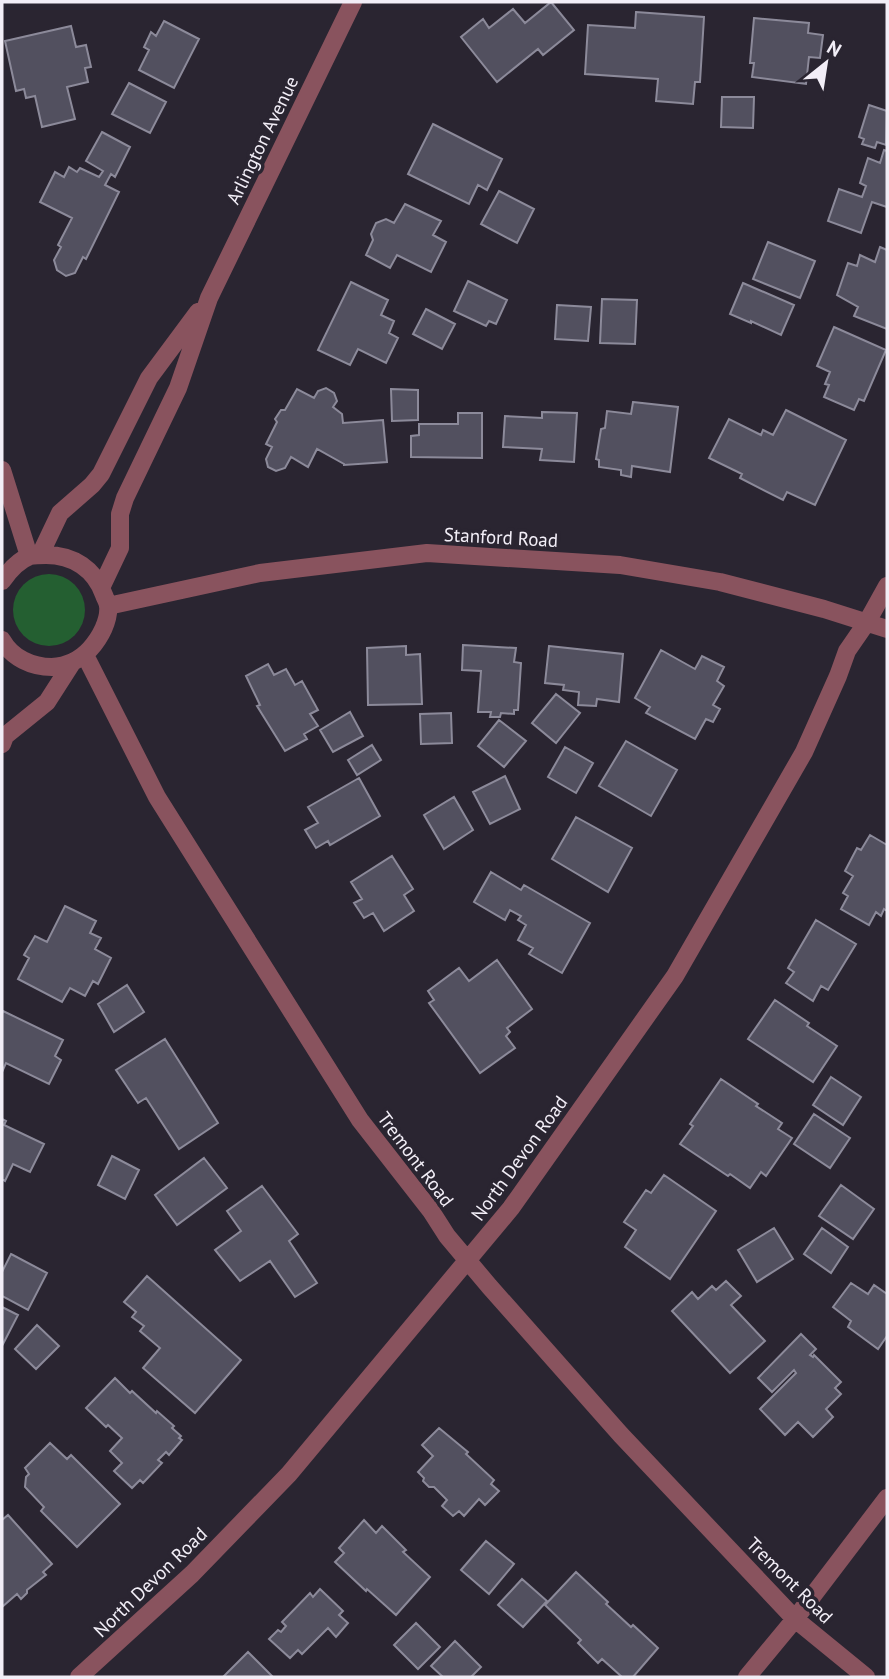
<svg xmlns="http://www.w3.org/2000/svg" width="889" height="1679" font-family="'PT Sans',sans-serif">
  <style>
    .green { fill: #245f31 }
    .building { fill: #52505f; stroke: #8c8a9a; stroke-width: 2 }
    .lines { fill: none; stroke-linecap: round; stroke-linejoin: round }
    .minor { stroke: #89535e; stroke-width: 18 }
    .labels { text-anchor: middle; stroke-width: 7; stroke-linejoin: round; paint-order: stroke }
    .street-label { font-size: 19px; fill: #f2eef7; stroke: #2a2531 }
  </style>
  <rect width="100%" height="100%" fill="#2a2531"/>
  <path class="green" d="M13 610a36 36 0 1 1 72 0a36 36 0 1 1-72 0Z"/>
  <path class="building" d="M551,2L574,30L543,55L538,49L497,82L461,37L483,19L489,28L513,9L525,23Z
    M636,12L704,17L700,82H695L693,104L656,101L658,79L585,74L588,25L635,28Z
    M754,18L809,23L808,33L823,35L820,58L809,57L806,84L752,77L754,63H750Z
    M164,21L199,39L174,88L139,70L149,50L144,47L151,32L156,36Z
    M71,26L76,47L86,45L91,67L85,68L88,82L67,87L75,119L42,127L35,96L26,98L24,89L16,91L5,41Z
    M129,83L166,102L150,133L112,114Z
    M722,97H754L753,128L721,127Z
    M869,105L887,111L886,145L877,142L875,148L862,144L864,139L859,137Z
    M433,124L502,159L487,190L478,185L469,204L408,174Z
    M102,132L130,147L115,177L111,174L105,185L119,192L86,259L83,257L75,273L66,276L57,270L54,260L61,247L58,245L72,218L40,202L55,172L64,177L69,167L77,172L80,168L99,177L103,171L86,161Z
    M884,150L887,151V207L872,202L861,233L828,221L839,189L862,197L866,186L860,183L868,158L880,163Z
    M499,191L534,209L517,243L481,224Z
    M405,204L441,221L433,235L446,242L431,272L397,255L390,268L366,255L373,240L371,234L376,223L386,219L394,223Z
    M768,242L815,261L800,298L753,279Z
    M880,247L887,250V329L854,316L858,307L837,295L848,263L857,266L860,255L875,262Z
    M468,281L507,300L496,324L489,321L486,326L454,311Z
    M351,282L388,300L381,315L394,321L389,333L398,338L386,363L358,349L350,365L318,350Z
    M743,283L794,305L781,335L751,321V323L730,314Z
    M602,299L637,300L635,344L600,343Z
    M557,305L591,307L588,341L555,339Z
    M426,309L455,324L442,349L413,334Z
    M834,327L886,350L864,401L859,399L854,410L824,397L829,385L825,384L830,372L817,366Z
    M326,388L334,393L337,401L333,407L342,414L343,423L383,420L387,462L344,465V464L317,449L308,467L291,457L285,468L276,471L268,467L266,459L272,447L266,444L277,422L275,419L281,410H285L297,389L314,398L318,391Z
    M391,389L418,390V420L392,421Z
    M633,402L678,407L670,472L632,466L631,477L621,475V470L599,467V460L596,459L601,429L605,428L607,411L631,414Z
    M786,410L846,440L815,505L787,492L783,500L740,478L742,474L709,458L729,419L761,435L763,430L773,435Z
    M542,412L577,413L574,462L540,460L542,449L503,447L505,416L542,418Z
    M458,413H482V458L411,457V436L419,435V424H458Z
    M463,645L516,648L514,662L521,663L518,710H514V714L501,713L500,717H490L491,712H478L481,671L462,670Z
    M406,646V655L420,654L422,704L368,705L367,648Z
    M549,646L623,654L619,702L597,699L596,706L578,705L579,692L563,690L564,685L545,683Z
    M661,650L695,669L702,656L724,667L717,681L724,686L713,705L720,709L713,722L706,719L695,739L646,713L650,707L635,698Z
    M268,664L274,675L286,669L295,685L302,681L318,710L310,714L318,726L304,734L307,739L285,751L257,706L260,705L246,676Z
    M556,694L580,713L556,743L532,723Z
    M350,712L363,736L333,752L320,730Z
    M451,713L452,743L421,744L420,714Z
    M499,720L526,741L504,767L478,746Z
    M626,741L677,770L651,816L599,786Z
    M372,745L381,760L357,775L348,760Z
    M565,747L593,763L576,793L548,777Z
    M505,776L520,809L490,824L473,792Z
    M359,778L380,816L330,845L328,841L316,848L305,830L318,823L308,807Z
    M454,797L473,830L444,849L424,815Z
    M576,817L632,848L608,892L552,859Z
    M870,835L887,845V911L884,909L881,916L876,912L869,925L841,909L848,896L843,893L853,876L845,871L857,848L861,850Z
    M392,856L413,889L404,895L414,911L384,931L373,913L364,918L354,903L362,899L351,882Z
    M491,872L521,890L524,885L590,923L562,973L529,954L533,948L518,940L526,925L518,920L521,916L510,910L505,920L474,902Z
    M65,906L96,921L90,933L101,938L95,949L111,958L98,984L93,981L85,996L70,988L62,1002L18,979L29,958L24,955L35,936L47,942Z
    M816,920L856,944L828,990L821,986L813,1001L786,983L794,972L788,968Z
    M497,960L532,1009L507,1028L510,1032L506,1036L515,1048L480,1073L429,1003L434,1000L428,991L459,968L469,981Z
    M127,985L144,1012L114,1032L98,1004Z
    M775,1000L809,1023L807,1026L837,1046L813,1082L748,1039Z
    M3,1011L63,1040L55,1056L61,1060L49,1084L6,1063L2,1072V1014Z
    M165,1039L218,1123L179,1149L146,1098L138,1103L116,1070Z
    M831,1077L861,1097L843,1125L813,1105Z
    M721,1079L758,1104L756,1106L782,1123L778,1129L792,1138L766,1176L761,1172L750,1188L730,1174L728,1176L680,1144L693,1126L690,1124Z
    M814,1114L850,1138L830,1168L794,1144Z
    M2,1119L6,1121L4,1125L44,1144L30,1172L13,1164L5,1181L2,1179Z
    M112,1156L139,1170L125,1199L98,1185Z
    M204,1158L227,1188L177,1225L155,1195Z
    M664,1175L716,1211L670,1279L625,1247L636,1230L624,1222L646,1190L651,1193Z
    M841,1185L874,1209L853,1239L819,1216Z
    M262,1186L298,1234L289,1241L317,1283L295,1297L270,1261L240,1281L215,1250L241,1231L227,1211Z
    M774,1228L793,1259L757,1282L738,1250Z
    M822,1228L848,1247L831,1273L804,1254Z
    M11,1254L47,1273L28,1310L2,1296V1272Z
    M147,1276L241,1360L195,1413L143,1368L160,1348L140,1331L144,1326L132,1317L136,1312L124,1302Z
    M726,1281L741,1296L731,1305L765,1341L730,1373L672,1311L692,1292L698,1299L712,1286L716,1290Z
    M851,1283L868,1294L874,1285L887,1294V1336L878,1349L848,1327L851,1321L833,1307Z
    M2,1307L18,1315L3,1344L2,1343Z
    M37,1325L59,1346L36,1369L15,1349Z
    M801,1334L816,1349L810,1355L813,1357L814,1355L841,1382L835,1388L841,1394L826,1409L833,1417L813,1437L798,1422L785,1435L760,1409L796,1373L794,1370L772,1392L758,1378Z
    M115,1378L130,1393L132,1391L156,1413L157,1411L174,1426L172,1428L181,1436L179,1438L182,1440L169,1455L166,1452L158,1460L162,1463L143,1483L140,1480L132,1488L114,1471L122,1463L110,1451L122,1438L108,1425L106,1427L86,1408Z
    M439,1428L468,1452L466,1454L494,1480L491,1484L499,1491L485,1505L479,1499L464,1516L459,1511L453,1516L442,1506L447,1500L434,1487H429L423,1481L424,1478L418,1472L433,1456L422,1445Z
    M50,1443L67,1459L71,1455L120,1504L77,1547L41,1511L44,1507L25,1487L26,1477L29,1474L25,1468Z
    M8,1515L52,1564L43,1572L46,1575L27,1590V1593L21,1599L17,1594L2,1607V1520Z
    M364,1520L376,1533L382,1526L406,1550L403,1552L430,1577L396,1615L367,1589L366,1591L335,1562L344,1553L339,1548Z
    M486,1541L514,1564L489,1594L461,1570Z
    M576,1572L608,1602L606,1604L631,1627L633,1625L658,1648L633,1677H622L602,1659L598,1663L578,1643L581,1640L545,1605Z
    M522,1579L547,1601L523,1627L498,1605Z
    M320,1589L343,1611L339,1615L348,1623L336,1637L328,1628L302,1654L298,1650L290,1658L269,1639L278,1630L281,1632L286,1626L282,1622L310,1593L313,1597Z
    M416,1623L440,1647L418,1669L394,1645Z
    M455,1641L481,1667L471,1677H443L431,1666Z
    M248,1652L273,1677H223Z"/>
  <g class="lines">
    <path class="minor" d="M2,470L29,556
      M40,555L60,513L92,485L101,474L149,378L198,312
      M2,581C9,571 19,560 30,556C35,555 41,555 46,555C73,555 95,569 104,595C105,598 107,601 108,605C110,620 100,638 90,649C80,660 67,666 52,667C32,667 12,658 2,640
      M101,588L120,548V514L125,498L178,388L209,298L353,2
      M108,606L260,573L427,553L620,565L720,582L824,609L887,629
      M85,655L157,797L360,1120L431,1211L447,1236L489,1286L621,1435L795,1619L866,1677
      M2,744L5,736L47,702L72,663
      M79,1677L192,1574L289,1474L511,1208L675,976L804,752L838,676L847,651L867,622L887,586
      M747,1677L795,1619L887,1498"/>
  </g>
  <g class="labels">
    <g class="street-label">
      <text transform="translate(262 140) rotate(-64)" y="7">Arlington Avenue</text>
      <text transform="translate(501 537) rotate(3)" y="7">Stanford Road</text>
      <text transform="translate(519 1158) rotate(-54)" y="7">North Devon Road</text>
      <text transform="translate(416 1159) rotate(53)" y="7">Tremont Road</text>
      <text transform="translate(790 1580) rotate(45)" y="7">Tremont Road</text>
      <text transform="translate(150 1582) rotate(-44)" y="7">North Devon Road</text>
    </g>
  </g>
  <rect width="889" height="1679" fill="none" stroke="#f2eef7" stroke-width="7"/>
  <g transform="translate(826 63) rotate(30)" stroke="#2a2531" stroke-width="5" paint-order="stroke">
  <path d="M0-5L12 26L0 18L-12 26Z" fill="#f2eef7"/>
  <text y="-10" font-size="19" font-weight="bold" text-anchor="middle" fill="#f2eef7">N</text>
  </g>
</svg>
